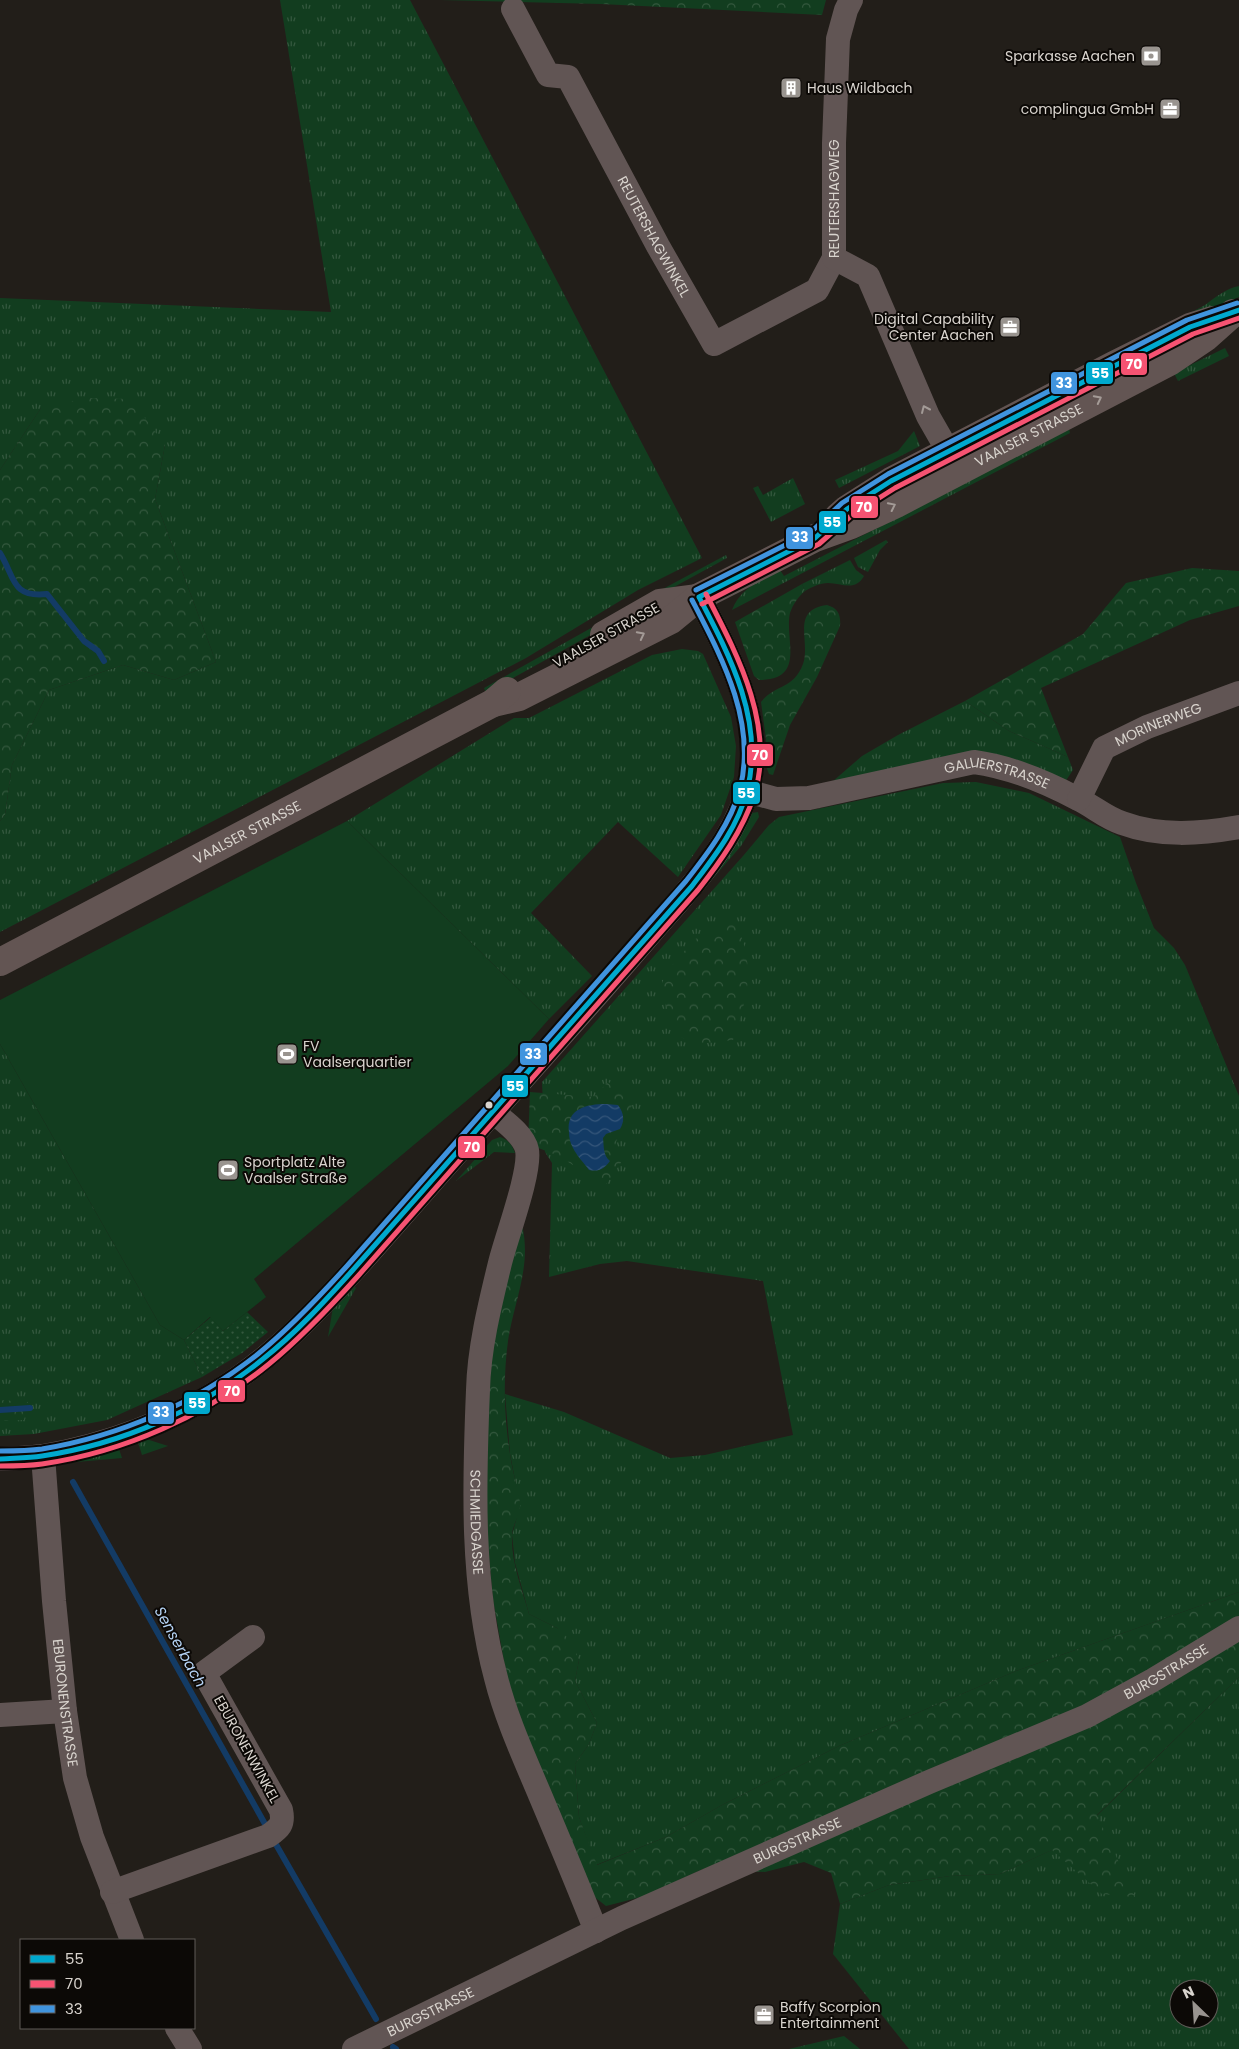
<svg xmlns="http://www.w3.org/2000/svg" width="1239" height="2049" font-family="Poppins,sans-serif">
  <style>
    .grass { fill: url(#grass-tufts); fill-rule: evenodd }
    .forest { fill: url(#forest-crowns) }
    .park { fill: url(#park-dots) }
    .pitch { fill: #123d1f }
    .water { fill: url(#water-waves) }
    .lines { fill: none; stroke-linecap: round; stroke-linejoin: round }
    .stream { stroke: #133b65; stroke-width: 6 }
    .street { stroke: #615554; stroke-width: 24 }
    .primary { stroke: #635553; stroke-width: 28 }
    .bus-1-casing { stroke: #0c0906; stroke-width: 9 }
    .bus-2-casing { stroke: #0c0906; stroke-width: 9 }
    .bus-3-casing { stroke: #0c0906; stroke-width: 9 }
    .bus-1 { stroke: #00a9ce; stroke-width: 5 }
    .bus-2 { stroke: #f65372; stroke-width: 5 }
    .bus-3 { stroke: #4094de; stroke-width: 5 }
    .oneway { stroke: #a49b97 }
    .oneway2 { stroke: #a39b97 }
    .bus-dot { fill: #d9d4ce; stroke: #0c0906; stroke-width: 2 }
    .labels { text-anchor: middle; stroke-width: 4; stroke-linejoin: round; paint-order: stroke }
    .poi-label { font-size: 14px; fill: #d9d4ce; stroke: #0c0906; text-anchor: start }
    .street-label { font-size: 14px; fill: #d9d4ce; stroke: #0c0906 }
    .water-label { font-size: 15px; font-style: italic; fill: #b5d3f5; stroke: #0c0906 }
    .line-badge { stroke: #0c0906; stroke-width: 2 }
    .badge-label { font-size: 14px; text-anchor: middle; font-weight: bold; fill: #fff }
  </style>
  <defs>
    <pattern id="grass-tufts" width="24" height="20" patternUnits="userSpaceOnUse" patternTransform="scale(1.25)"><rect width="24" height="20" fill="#123d1f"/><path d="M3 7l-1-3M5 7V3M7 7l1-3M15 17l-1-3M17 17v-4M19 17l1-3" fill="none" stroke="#34583e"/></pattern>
    <pattern id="forest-crowns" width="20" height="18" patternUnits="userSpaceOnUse" patternTransform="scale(1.25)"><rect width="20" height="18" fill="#123d1f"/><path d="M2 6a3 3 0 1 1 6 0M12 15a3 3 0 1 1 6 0" fill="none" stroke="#34583e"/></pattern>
    <pattern id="park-dots" width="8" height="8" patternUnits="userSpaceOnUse" patternTransform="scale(1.25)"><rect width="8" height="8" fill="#123d1f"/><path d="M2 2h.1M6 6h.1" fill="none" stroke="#34583e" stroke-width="1.8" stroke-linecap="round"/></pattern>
    <pattern id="water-waves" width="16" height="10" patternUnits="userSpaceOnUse" patternTransform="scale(1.25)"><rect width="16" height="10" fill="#133b65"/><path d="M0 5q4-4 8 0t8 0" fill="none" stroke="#35567a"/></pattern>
  </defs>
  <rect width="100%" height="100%" fill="#221e19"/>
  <path class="grass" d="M280,0H410L702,558L638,590L526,658L0,932V821L5,815L12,765L49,690L123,665L174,680L216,662L155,499L165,445L41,408L0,470V298L331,312Z
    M1239,286V297L1162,333C1174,320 1189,314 1205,305C1216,297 1225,289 1239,286Z
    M1225,348L1229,356L1178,381L1174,373Z
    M1069,429L1070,433L732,610C740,588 761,580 780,570L784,576Z
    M914,431L920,446L839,488L835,480L898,451Z
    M793,478L805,504L771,522L753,488L758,486L763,495Z
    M886,540L888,542L880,550L868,572L858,567L854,558Z
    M726,555L727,558L652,599L661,590Z
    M850,560L856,570L864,576C855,592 842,583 828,583C820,583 812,587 805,591L802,584Z
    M634,604L612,623L486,693L484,688Z
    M682,649L698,651L703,654L731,717L736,746L734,777L721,815L678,877L618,822L531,913L592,976L549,1019L347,821L514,718H529L652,655Z
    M965,701L1009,731L1068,757L1073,770L1065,782L998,755L832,782L862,756L898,735Z
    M976,782L1029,793L1120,837L1136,883L1154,928L1174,948L1185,965L1239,1096V1592L1016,1671L839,1746L722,1805L666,1837L596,1865L579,1817L575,1764L589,1744L597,1723L575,1681L579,1660L557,1628L529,1614L515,1563L512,1535L520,1505L510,1454L505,1394L564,1412L670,1458L705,1455L793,1435L763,1281L627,1261L600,1264L549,1277L552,1163L545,1152L542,1082L743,856L769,825L779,817L943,783Z
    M758,812L759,817L741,846L709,883L752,813Z
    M0,1044L160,1325L184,1340L202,1377L107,1420L34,1434L0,1436Z
    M500,1137C509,1140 512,1145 515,1153L494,1152L456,1181L492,1140Z
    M354,1286L356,1288L328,1337L333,1307Z
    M143,1438L168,1446L142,1455L137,1439Z
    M118,1446L122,1458L54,1464Z
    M1239,1677V2049H909L833,1954L840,1904L889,1885L950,1876L1000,1874L1071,1841ZM1179,1989H1209V2019H1179Z
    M844,2036L860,2049H789Z"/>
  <path class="forest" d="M441,0H826L822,15L601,4Z
    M86,398L131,399L165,445L155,499L216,662L174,680L123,665L49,690L12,765L5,815L0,821V470L41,408Z
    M1192,568L1239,571V606L1190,620L1041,688L1068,757L1009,731L965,701L1083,634L1126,583Z
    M802,584L805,591C798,597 793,604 790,613C784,638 807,680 759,680L754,676L735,622Z
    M827,605C838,608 841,615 840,626L817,677L790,725L773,775L769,774L766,766V739L761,702C775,684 793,690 803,664C811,641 790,610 827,605Z
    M732,915C756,962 750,991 733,1040C710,1043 700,1046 678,1036L660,990L666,972L695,939L714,934Z
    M608,1082L636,1096L616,1142L622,1161L605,1186L559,1156L528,1144L530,1092L594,1097Z
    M522,1225C532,1266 514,1301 508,1341C503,1378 504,1417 510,1454C512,1471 518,1487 520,1503C521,1514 512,1525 512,1536C511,1562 522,1589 529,1614L557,1628L569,1639L579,1660L575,1681L597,1723L589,1744L575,1764L579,1817L597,1865L666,1837L722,1805L839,1746L1016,1671L1239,1592V1677L1097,1815L1135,1897L1102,1894L1052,1850L1000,1874L950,1876L889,1885L840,1904L831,1873L804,1862L765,1872L703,1869L645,1896L606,1906L592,1895L511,1700L493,1600L483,1491L488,1369L512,1258Z
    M0,1400L28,1402L24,1420L0,1421Z"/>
  <path class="park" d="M247,1312L268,1332L242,1353L202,1377L184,1340L211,1317L223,1331Z"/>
  <path class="pitch" d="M347,821L549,1019L508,1066L254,1279L266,1297L223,1331L210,1317L184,1340L160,1325L0,1044V1000Z"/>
  <path class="water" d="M606,1104L618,1105C624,1113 625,1121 620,1129L606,1134L603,1138C604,1147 603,1155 610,1161C604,1169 599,1172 589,1170C584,1163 577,1156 573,1148C570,1143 569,1137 569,1132C566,1109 586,1104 606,1104Z"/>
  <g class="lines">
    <path class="stream" d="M0,553C15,577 11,598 47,594L84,641L98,651L104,661
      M0,1410L30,1408
      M73,1482L265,1824
      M274,1841L376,2019
      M393,2047L396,2049"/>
    <g class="street">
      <path id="s1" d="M513,9L548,75L568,77L658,246L714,344L817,290L834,258V143L838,39L846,10L851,0"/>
      <path d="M834,258L868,276L928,416L948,451"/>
      <path id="s2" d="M747,791L776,799L809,798L974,762C1011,767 1046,782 1078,799C1093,806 1106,818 1122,823C1160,837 1200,834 1239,827"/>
      <path id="s3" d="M1079,799L1104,748L1147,727L1239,693"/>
      <path id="s4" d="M493,1112C504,1121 524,1135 527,1150C531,1172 506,1238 500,1263C490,1304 479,1348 478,1390C474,1486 471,1584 496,1678C506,1718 524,1757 540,1795C559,1840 578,1885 596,1931"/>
      <path id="s5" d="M43,1456L54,1601L65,1711L75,1778L92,1837L132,1940"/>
      <path d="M0,1459C14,1458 29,1458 43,1456C106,1445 170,1422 223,1388C280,1352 325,1302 369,1253C410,1206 451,1159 492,1113C545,1054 598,995 649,935C686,892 730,848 747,792C767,725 729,655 699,597"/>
      <path d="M0,1715L65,1711"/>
      <path d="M112,1892L268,1836C280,1828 284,1824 281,1810L204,1673L253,1637"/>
      <path d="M177,2028L190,2049"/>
      <path id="s6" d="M354,2049L622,1918L929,1782L1087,1716L1153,1680L1239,1628"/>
    </g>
    <g class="primary">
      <path d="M838,517L847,509L891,481L1114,365L1190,327L1213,320"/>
      <path d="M604,635L660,603L698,598"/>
      <path id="s7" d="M493,703L519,697L671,620L699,597L815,538L851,525L896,504L1171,361L1205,338L1233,313"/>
      <path id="s8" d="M0,962L493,703L507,691"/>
    </g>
    <g class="bus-1-casing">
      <path id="bus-1" d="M699,597L815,538L847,509L891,481L1190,327L1239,310
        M0,1459C14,1458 28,1458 42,1456C122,1444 200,1410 263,1359C296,1333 324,1302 352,1271L692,886C714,857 738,827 747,791C765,722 730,656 699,597"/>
    </g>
    <g class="bus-2-casing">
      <path id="bus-2" d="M702,604L819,544L852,515L895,488L1193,334L1239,318
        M0,1466C14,1466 28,1466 42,1464C124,1452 205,1416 269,1364C301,1338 330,1307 358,1276L698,890C721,861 742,831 754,796C776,726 737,654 706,594"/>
    </g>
    <g class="bus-3-casing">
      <path id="bus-3" d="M696,590L811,532L842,503L888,474L1187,320L1237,303
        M0,1451C14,1451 28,1451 42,1449C120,1436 196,1403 258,1354C290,1328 319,1297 347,1266L686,881C708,853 731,823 740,789C757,722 722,658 692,600"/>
    </g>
    <use href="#bus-1" class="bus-1"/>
    <use href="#bus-2" class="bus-2"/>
    <use href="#bus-3" class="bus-3"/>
  </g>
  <defs><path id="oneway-chevron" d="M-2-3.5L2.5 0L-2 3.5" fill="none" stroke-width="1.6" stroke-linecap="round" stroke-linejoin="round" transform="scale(1.25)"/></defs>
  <g class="oneway">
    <use href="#oneway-chevron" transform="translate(1098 399) rotate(-27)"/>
    <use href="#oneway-chevron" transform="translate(892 506) rotate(-26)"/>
    <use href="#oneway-chevron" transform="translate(641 635) rotate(-27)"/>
  </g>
  <use class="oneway2" href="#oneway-chevron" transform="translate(925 409) rotate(-114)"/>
  <defs>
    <g id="bank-square" transform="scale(1.125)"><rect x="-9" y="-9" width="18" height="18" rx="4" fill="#99948f" stroke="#0c0906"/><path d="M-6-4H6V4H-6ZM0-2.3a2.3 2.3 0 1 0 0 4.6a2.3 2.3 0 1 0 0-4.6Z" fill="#fff"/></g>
    <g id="building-square" transform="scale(1.125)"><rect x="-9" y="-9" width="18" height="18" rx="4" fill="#99948f" stroke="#0c0906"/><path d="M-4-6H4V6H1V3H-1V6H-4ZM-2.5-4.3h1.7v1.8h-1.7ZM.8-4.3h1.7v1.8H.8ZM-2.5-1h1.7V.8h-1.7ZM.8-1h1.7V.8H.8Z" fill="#fff"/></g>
    <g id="office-square" transform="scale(1.125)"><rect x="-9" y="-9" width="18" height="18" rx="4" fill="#99948f" stroke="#0c0906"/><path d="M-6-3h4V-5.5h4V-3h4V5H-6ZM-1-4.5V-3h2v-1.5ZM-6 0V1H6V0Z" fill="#fff"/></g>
    <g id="stadium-square" transform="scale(1.125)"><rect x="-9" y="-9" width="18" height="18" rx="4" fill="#99948f" stroke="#0c0906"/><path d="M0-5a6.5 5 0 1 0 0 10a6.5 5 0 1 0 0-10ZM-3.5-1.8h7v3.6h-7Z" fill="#fff"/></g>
  </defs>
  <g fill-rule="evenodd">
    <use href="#bank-square" x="1151" y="56"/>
    <use href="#building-square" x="791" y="88"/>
    <use href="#office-square" x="1170" y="109"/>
    <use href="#office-square" x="1010" y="327"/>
    <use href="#stadium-square" x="287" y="1054"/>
    <use href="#stadium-square" x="228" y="1170"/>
    <use href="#office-square" x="764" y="2015"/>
  </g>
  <circle class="bus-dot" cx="489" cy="1105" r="4.5"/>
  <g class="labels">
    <g class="poi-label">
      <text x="1135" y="61" text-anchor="end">Sparkasse Aachen</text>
      <text x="807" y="93">Haus Wildbach</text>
      <text x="1154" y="114" text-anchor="end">complingua GmbH</text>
      <text x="994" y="324" text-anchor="end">Digital Capability<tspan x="994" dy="16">Center Aachen</tspan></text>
      <text x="303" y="1051">FV<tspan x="303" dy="16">Vaalserquartier</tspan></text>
      <text x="244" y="1167">Sportplatz Alte<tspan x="244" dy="16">Vaalser Straße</tspan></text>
      <text x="780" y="2012">Baffy Scorpion<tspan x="780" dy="16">Entertainment</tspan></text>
    </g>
    <g class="street-label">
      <text dy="5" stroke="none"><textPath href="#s1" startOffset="611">REUTERSHAGWEG</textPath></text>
      <text dy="5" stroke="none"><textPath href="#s1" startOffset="276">REUTERSHAGWINKEL</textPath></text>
      <text dy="5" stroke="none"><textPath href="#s7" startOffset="601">VAALSER STRASSE</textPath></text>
      <text transform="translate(606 635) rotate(-29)" y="5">VAALSER STRASSE</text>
      <text dy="5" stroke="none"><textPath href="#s3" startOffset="116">MORINERWEG</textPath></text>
      <text dy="5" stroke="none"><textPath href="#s2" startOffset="256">GALLIERSTRASSE</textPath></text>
      <text dy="5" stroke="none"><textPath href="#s8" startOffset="279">VAALSER STRASSE</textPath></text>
      <text dy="5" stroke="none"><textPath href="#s4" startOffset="430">SCHMIEDGASSE</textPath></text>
      <text dy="5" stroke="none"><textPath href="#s6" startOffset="896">BURGSTRASSE</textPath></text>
      <text dy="5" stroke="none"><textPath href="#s5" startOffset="248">EBURONENSTRASSE</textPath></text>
      <text transform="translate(247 1749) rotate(61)" y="5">EBURONENWINKEL</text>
      <text dy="5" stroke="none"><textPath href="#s6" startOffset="490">BURGSTRASSE</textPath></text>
      <text dy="5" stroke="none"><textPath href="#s6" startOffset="85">BURGSTRASSE</textPath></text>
    </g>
    <g class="water-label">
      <text transform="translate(180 1647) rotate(61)" y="5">Senserbach</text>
    </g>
  </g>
  <g class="line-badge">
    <rect x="1120" y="352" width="28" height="24" rx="5" fill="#f65372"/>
    <rect x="1085" y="361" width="29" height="24" rx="5" fill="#00a9ce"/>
    <rect x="1050" y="371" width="28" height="24" rx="5" fill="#4094de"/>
    <rect x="850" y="495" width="29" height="24" rx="5" fill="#f65372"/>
    <rect x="818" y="510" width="29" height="24" rx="5" fill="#00a9ce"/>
    <rect x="785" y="526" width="29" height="24" rx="5" fill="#4094de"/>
    <rect x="746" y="743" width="28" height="24" rx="5" fill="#f65372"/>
    <rect x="732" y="781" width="29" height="24" rx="5" fill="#00a9ce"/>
    <rect x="519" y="1042" width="29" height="24" rx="5" fill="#4094de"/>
    <rect x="501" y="1074" width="28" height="24" rx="5" fill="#00a9ce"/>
    <rect x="457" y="1135" width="29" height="24" rx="5" fill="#f65372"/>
    <rect x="217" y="1379" width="29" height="24" rx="5" fill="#f65372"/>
    <rect x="183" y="1391" width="28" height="24" rx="5" fill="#00a9ce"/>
    <rect x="147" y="1401" width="28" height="24" rx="5" fill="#4094de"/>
  </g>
  <g class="badge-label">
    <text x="1134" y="369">70</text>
    <text x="1100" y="378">55</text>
    <text x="1064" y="388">33</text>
    <text x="864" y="512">70</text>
    <text x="832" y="527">55</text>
    <text x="800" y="542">33</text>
    <text x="760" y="760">70</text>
    <text x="746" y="798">55</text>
    <text x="533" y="1059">33</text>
    <text x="515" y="1091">55</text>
    <text x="472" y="1152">70</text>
    <text x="232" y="1396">70</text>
    <text x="197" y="1408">55</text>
    <text x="161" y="1417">33</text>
  </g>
  <rect x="20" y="1939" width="175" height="90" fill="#0c0906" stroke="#5e5a56"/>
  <rect x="30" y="1955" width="25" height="8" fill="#00a9ce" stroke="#5e5a56"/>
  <text x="65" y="1964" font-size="15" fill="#d9d4ce">55</text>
  <rect x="30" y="1980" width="25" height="8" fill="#f65372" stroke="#5e5a56"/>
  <text x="65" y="1989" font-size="15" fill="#d9d4ce">70</text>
  <rect x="30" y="2005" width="25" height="8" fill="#4094de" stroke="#5e5a56"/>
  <text x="65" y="2014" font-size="15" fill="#d9d4ce">33</text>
  <g transform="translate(1194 2004) rotate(335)"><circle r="24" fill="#0c0906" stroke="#5e5a56"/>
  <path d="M0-4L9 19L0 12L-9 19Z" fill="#99948f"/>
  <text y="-8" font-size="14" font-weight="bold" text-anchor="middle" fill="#d9d4ce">N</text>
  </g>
</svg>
